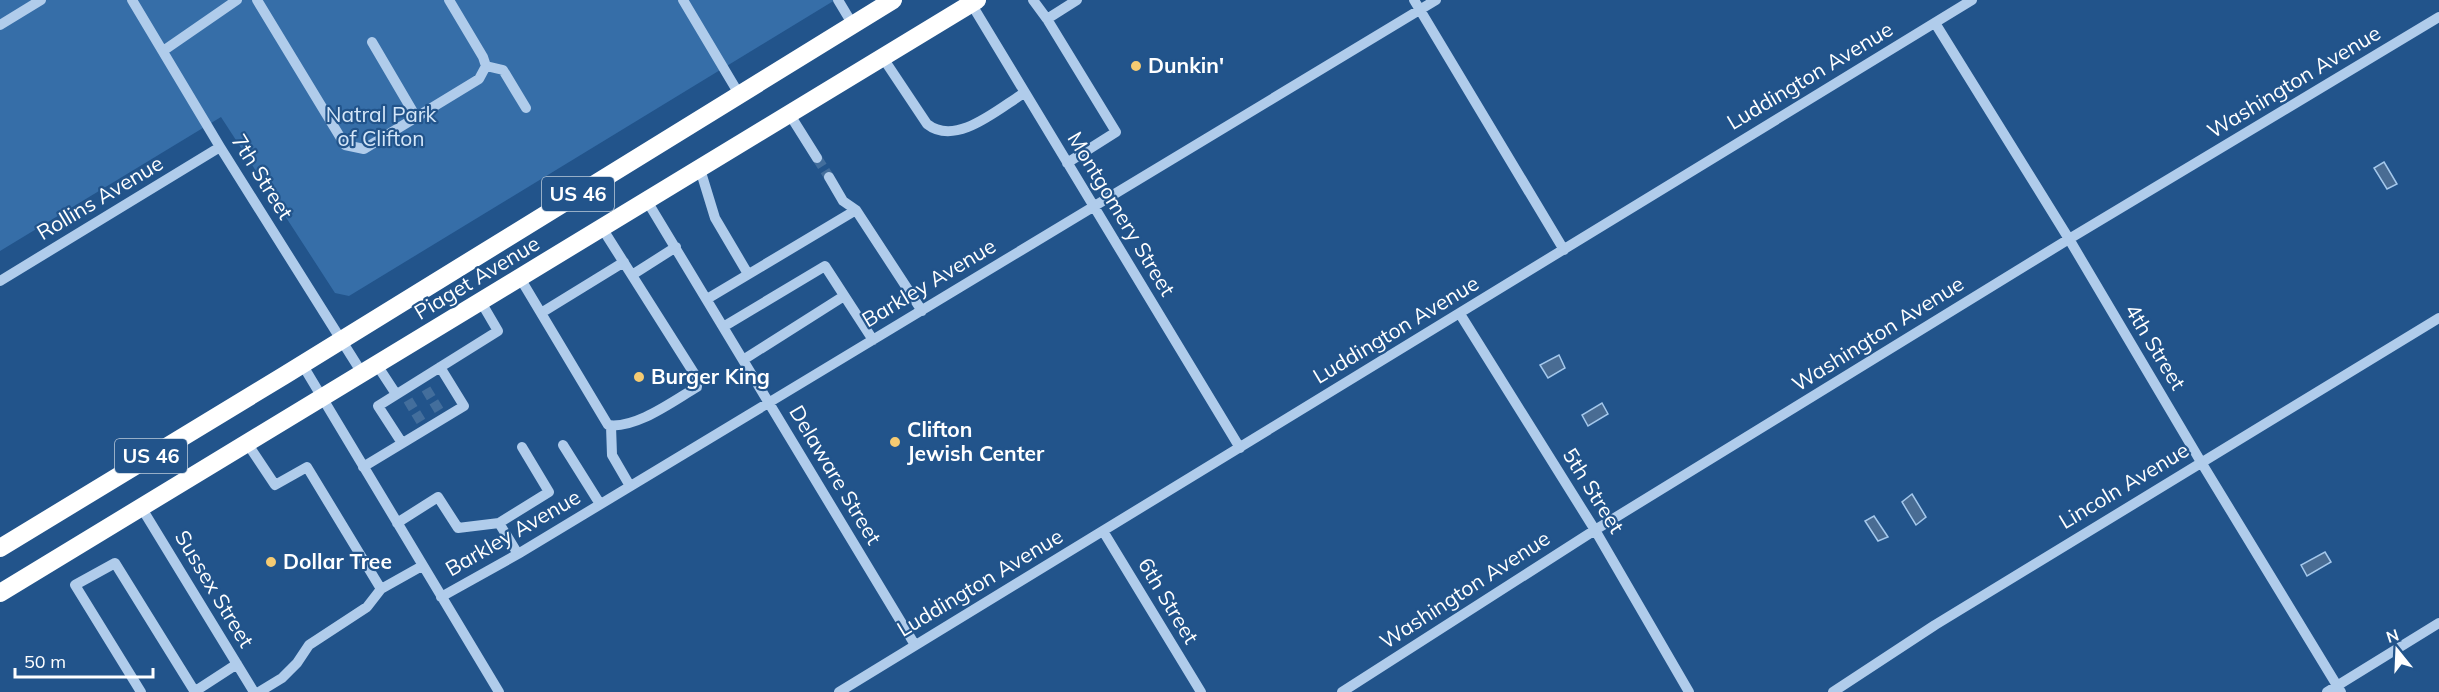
<svg xmlns="http://www.w3.org/2000/svg" width="2439" height="692" font-family="Mulish,sans-serif">
  <style>
    .green { fill: #366ea8 }
    .water { fill: #496c93; stroke: #a4c8ec; stroke-width: 1.5 }
    .lines { fill: none; stroke-linecap: round; stroke-linejoin: round }
    .minor-tunnel { stroke: #436e9c; stroke-width: 10; stroke-dasharray: 10 5; stroke-linecap: butt }
    .minor { stroke: #b0cceb; stroke-width: 10 }
    .highway { stroke: #fff; stroke-width: 18 }
    .poi-dot { fill: #f6cb72; stroke: #22548b; stroke-width: 2 }
    .labels { text-anchor: middle; stroke-width: 4.5; stroke-linejoin: round; paint-order: stroke }
    .shield { fill: #22548b; stroke: #bdccdc; stroke-width: 1.5 }
    .shield-label { font-size: 20px; font-weight: bold; fill: #fff }
    .poi-label { font-size: 21px; font-weight: bold; fill: #fff; stroke: #22548b; text-anchor: start }
    .street-label { font-size: 21px; fill: #fff; stroke: #22548b }
    .park-label { font-size: 21px; fill: #d4e6f8; stroke: #22548b }
  </style>
  <rect width="100%" height="100%" fill="#22548b"/>
  <path class="green" d="M0,0H835L349,296L335,293L221,117L0,251Z"/>
  <path class="water" d="M2384,162L2397,184L2387,189L2374,168Z
    M1559,355L1565,368L1548,378L1540,365Z
    M1602,403L1608,414L1588,426L1582,415Z
    M1912,494L1926,517L1916,525L1902,502Z
    M1874,516L1888,537L1878,541L1865,521Z
    M2325,552L2331,562L2307,576L2301,565Z"/>
  <g class="lines">
    <path class="minor-tunnel" d="M817,158L829,177
      M426,389L440,412
      M408,400L422,423"/>
    <path class="minor" d="M132,0L220,147L362,373
      M257,0L345,145L364,149L479,79L486,66L483,57L449,0
      M683,0L739,94
      M838,0L853,25
      M969,0L1240,448
      M1033,0L1047,19L1116,132L1067,163
      M1414,0L1564,250
      M1047,19L1077,0
      M1935,23L2069,239L2201,462L2341,692
      M0,25L41,0
      M372,42L416,117
      M163,51L237,0
      M883,58L927,124C956,147 998,109 1024,93
      M486,66L503,70L526,108
      M790,115L817,158
      M700,169L715,218L748,274
      M829,177L843,201L856,210L922,311
      M647,201L915,645
      M632,275L676,247
      M520,278L608,425C636,429 673,401 697,387V378L602,228
      M0,281L220,147
      M707,299L856,210
      M541,313L624,262
      M1460,314L1595,530L1689,692
      M723,327L825,266L873,340
      M743,360L844,296
      M302,364L499,692
      M377,365L396,394
      M611,426L612,455L630,486
      M247,443L275,485L307,467L381,589L367,607L309,645L297,663L282,678L259,692
      M402,443L378,406L498,331L481,302
      M563,445L600,504
      M363,467L464,406L440,367
      M141,507L254,692
      M397,523L438,497L458,528L499,523L518,554
      M499,523L549,492L522,447
      M1103,531L1201,692
      M381,589L422,566
      M441,597L518,554L1436,0
      M141,692L75,585L115,563L195,692
      M194,692L237,664
      M839,692L1972,0
      M1342,692L1595,530L2069,239L2439,17
      M1833,692L1935,625L2439,318
      M2327,692L2439,623"/>
    <path class="highway" d="M0,548L285,375L893,0
      M0,593L977,0"/>
  </g>
  <g class="poi-dot">
    <circle cx="1136" cy="66" r="6"/>
    <circle cx="639" cy="377" r="6"/>
    <circle cx="895" cy="442" r="6"/>
    <circle cx="271" cy="562" r="6"/>
  </g>
  <g class="labels">
    <g class="shield">
      <rect x="542" y="177" width="72" height="34" rx="4.5"/>
      <rect x="115" y="439" width="72" height="34" rx="4.5"/>
    </g>
    <g class="shield-label">
      <text x="578" y="201">US 46</text>
      <text x="151" y="463">US 46</text>
    </g>
    <g class="poi-label">
      <text x="1148" y="73">Dunkin'</text>
      <text x="651" y="384">Burger King</text>
      <text x="907" y="437">Clifton<tspan x="907" dy="24">Jewish Center</tspan></text>
      <text x="283" y="569">Dollar Tree</text>
    </g>
    <g class="street-label">
      <text transform="translate(1810 76) rotate(-31)" y="7">Luddington Avenue</text>
      <text transform="translate(2294 82) rotate(-31)" y="7">Washington Avenue</text>
      <text transform="translate(262 177) rotate(58)" y="7">7th Street</text>
      <text transform="translate(100 198) rotate(-31)" y="7">Rollins Avenue</text>
      <text transform="translate(1121 214) rotate(59)" y="7">Montgomery Street</text>
      <text transform="translate(477 278) rotate(-31)" y="7">Piaget Avenue</text>
      <text transform="translate(929 283) rotate(-31)" y="7">Barkley Avenue</text>
      <text transform="translate(1396 330) rotate(-31)" y="7">Luddington Avenue</text>
      <text transform="translate(1878 334) rotate(-32)" y="7">Washington Avenue</text>
      <text transform="translate(2155 347) rotate(59)" y="7">4th Street</text>
      <text transform="translate(835 475) rotate(59)" y="7">Delaware Street</text>
      <text transform="translate(2124 486) rotate(-31)" y="7">Lincoln Avenue</text>
      <text transform="translate(1593 491) rotate(58)" y="7">5th Street</text>
      <text transform="translate(513 533) rotate(-30)" y="7">Barkley Avenue</text>
      <text transform="translate(980 583) rotate(-31)" y="7">Luddington Avenue</text>
      <text transform="translate(214 589) rotate(59)" y="7">Sussex Street</text>
      <text transform="translate(1465 590) rotate(-33)" y="7">Washington Avenue</text>
      <text transform="translate(1168 601) rotate(59)" y="7">6th Street</text>
    </g>
    <g class="park-label">
      <text x="381" y="122">Natral Park<tspan x="381" dy="24">of Clifton</tspan></text>
    </g>
  </g>
  <g transform="translate(2397 650) rotate(342)" stroke="#22548b" stroke-width="4.5" paint-order="stroke">
  <path d="M0-4.5L10 22L0 15L-10 22Z" fill="#ffffff"/>
  <text y="-9" font-size="16" font-weight="bold" text-anchor="middle" fill="#ffffff">N</text>
  </g>
  <path d="M15 668v9h138v-9" fill="none" stroke="#ffffff" stroke-width="3"/>
  <text x="24" y="668" font-size="18" fill="#ffffff" stroke="#22548b" stroke-width="4.5" paint-order="stroke">50 m</text>
</svg>
